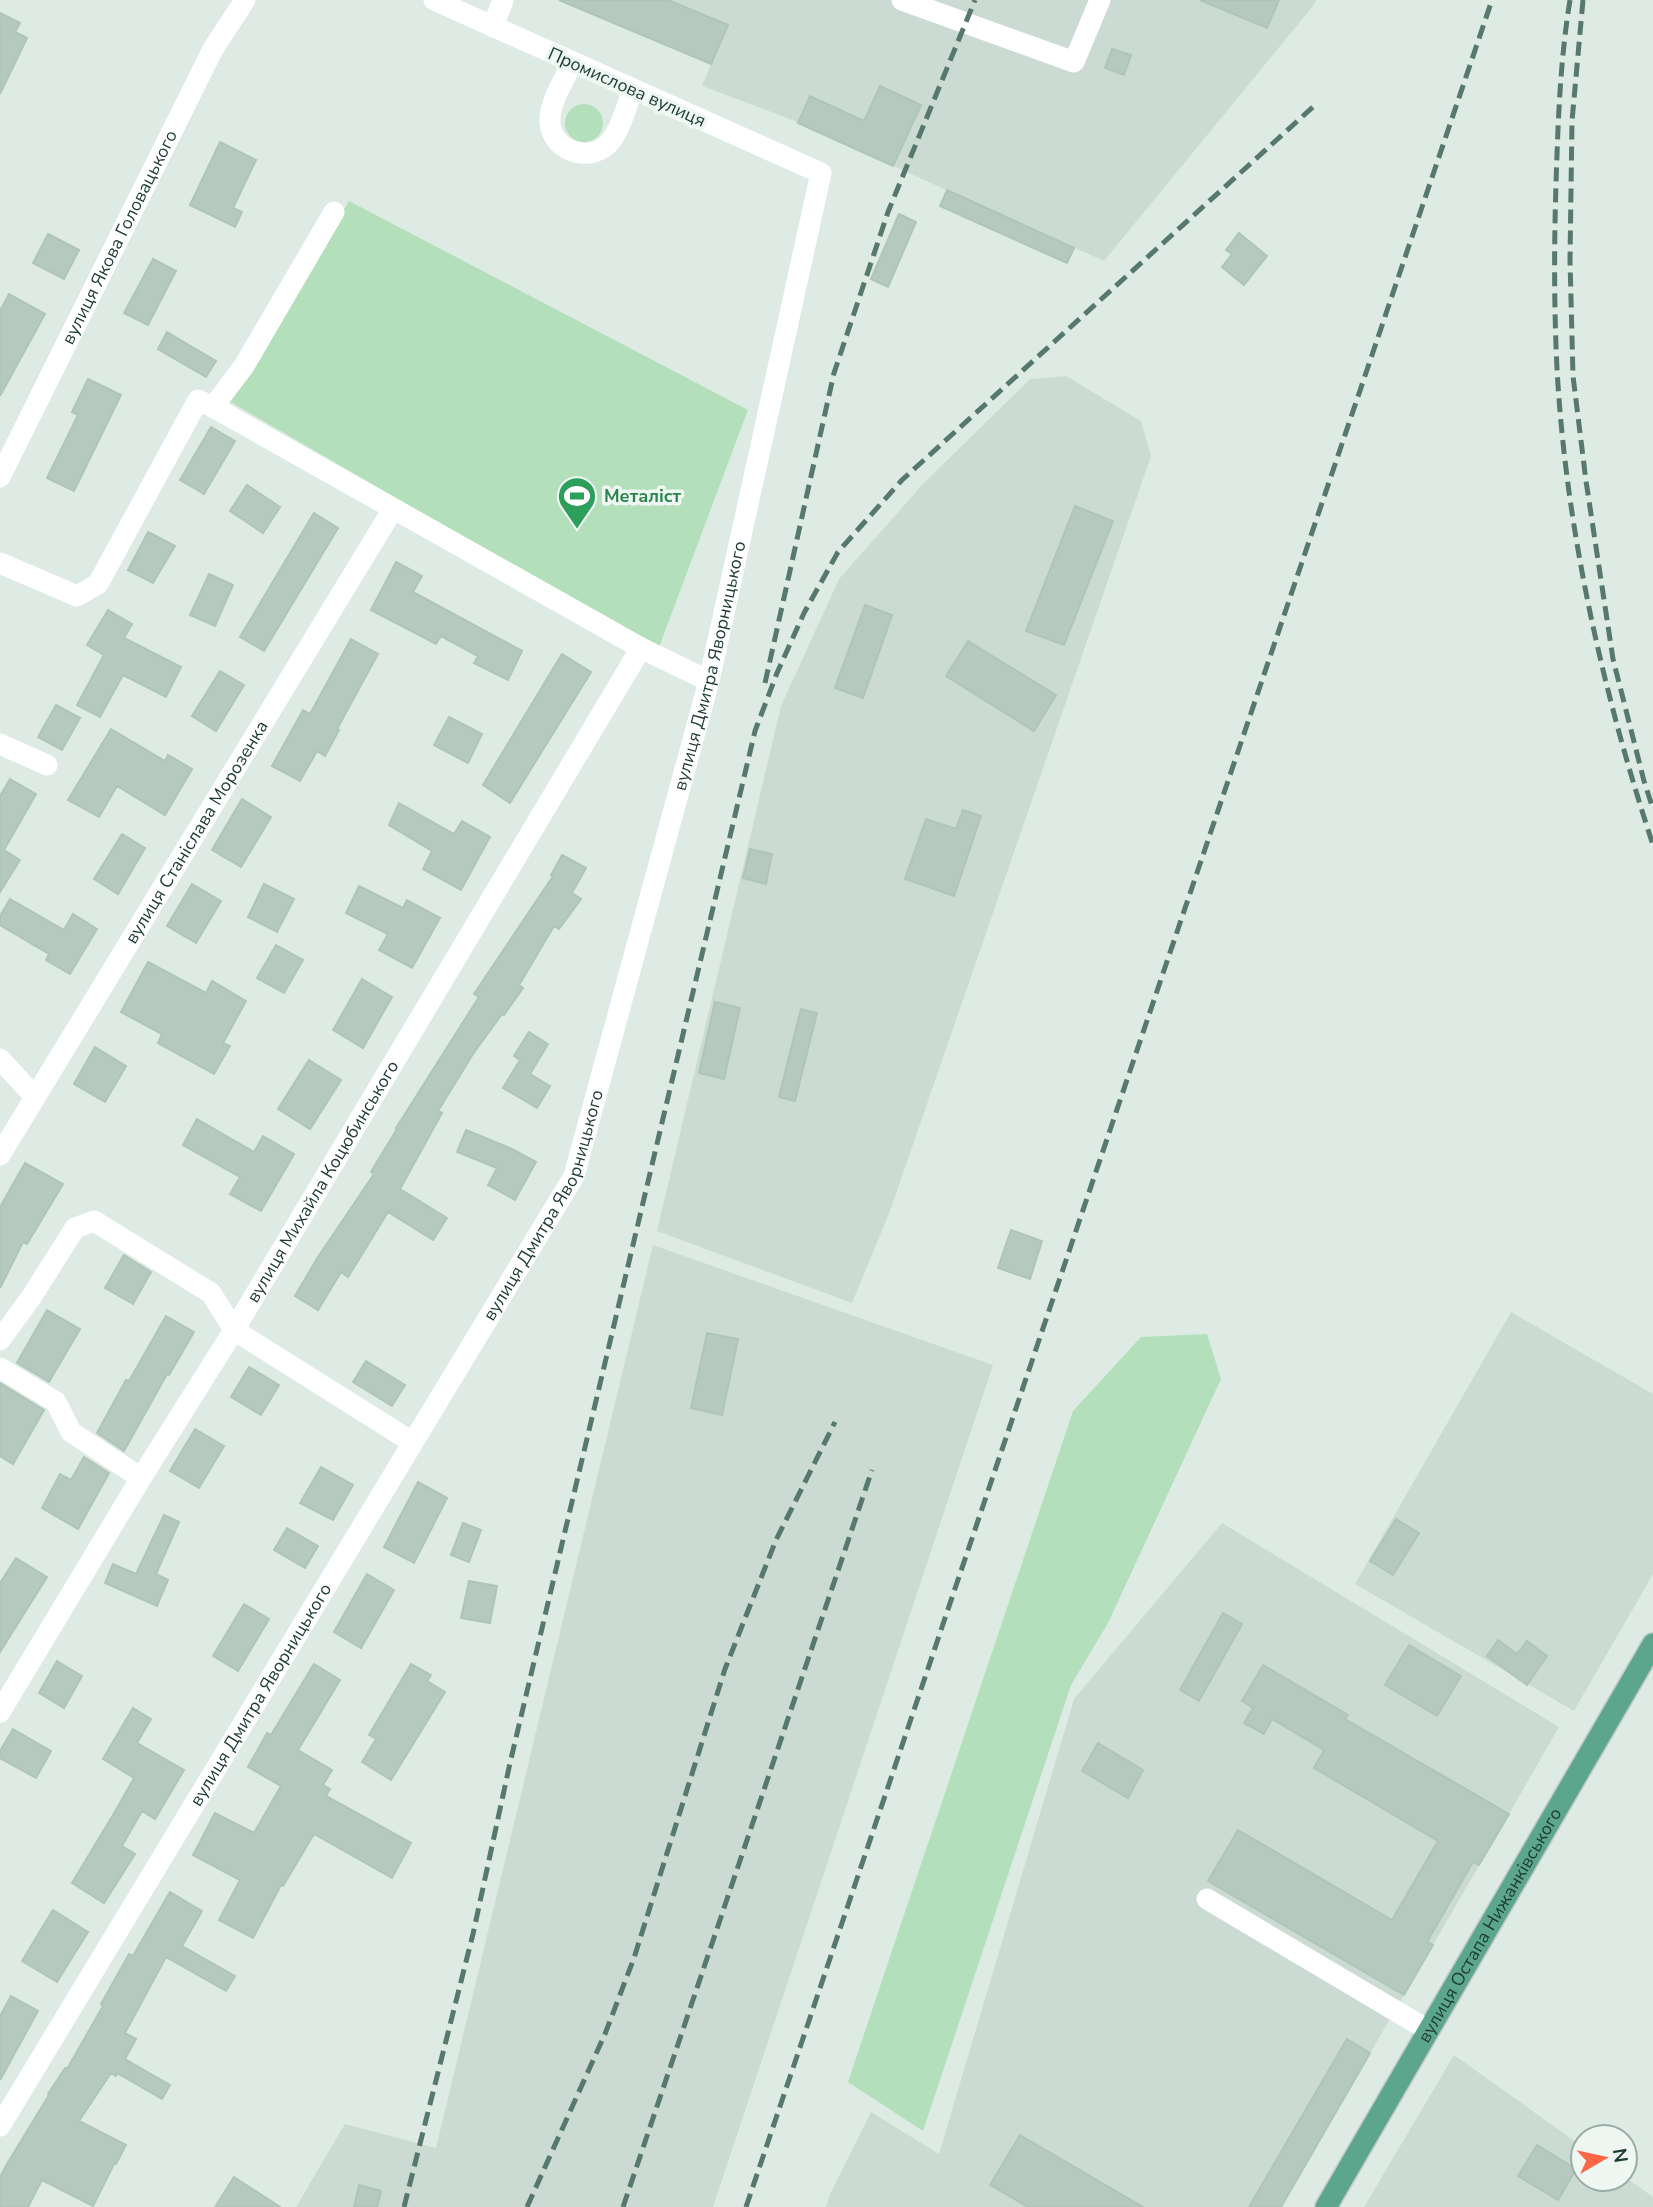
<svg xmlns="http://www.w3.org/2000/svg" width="1653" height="2207" font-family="'Nunito Sans',sans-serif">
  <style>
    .built { fill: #cbdbd3 }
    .green { fill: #b3dfbb }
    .building { fill: #b5c9bf; stroke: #afc5ba; stroke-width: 2 }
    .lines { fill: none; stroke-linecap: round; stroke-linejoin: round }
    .major-casing { stroke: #c0c8c5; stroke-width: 24 }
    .minor { stroke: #fff; stroke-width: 21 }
    .major { stroke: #5ca68e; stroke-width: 21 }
    .rail { stroke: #57786d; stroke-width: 5; stroke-dasharray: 14 7; stroke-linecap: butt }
    .labels { text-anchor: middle; stroke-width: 7; stroke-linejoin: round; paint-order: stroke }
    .street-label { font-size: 18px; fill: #1d3c31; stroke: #eef7f2 }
    .leisure-label { font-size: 18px; font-weight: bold; fill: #27864d; stroke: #eef7f2; text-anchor: start }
  </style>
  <rect width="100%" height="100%" fill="#ddebe4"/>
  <path class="built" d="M558,0H1316L1313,6L1104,261L1075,248L1067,263L940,206L946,190L795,121L702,86L711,64Z
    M1066,376L1141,421L1151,456L890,1211L852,1303L657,1231L781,706L839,579L923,484L1030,379Z
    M653,1245L993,1365L713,2207H296L345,2124L436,2148Z
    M1511,1312L1653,1394V1574L1574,1711L1355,1584Z
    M1222,1523L1559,1727L1509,1814L1281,2207H826L830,2194L871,2112L939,2154L1074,1699Z
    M1454,2055L1583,2147V2179H1625V2177L1653,2197V2207H1364Z"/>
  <path class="green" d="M565 123a19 19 0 1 1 38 0a19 19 0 1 1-38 0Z
    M349,201L748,410L658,650L229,401Z
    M1207,1334L1221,1379L1108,1623L1071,1685L923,2131L848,2082L1073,1411L1141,1337Z"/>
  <path class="building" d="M559,0H668L728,25L711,64Z
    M1200,0H1279L1267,28Z
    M0,13L20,23L15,32L27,38L0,94Z
    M1112,49L1131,55L1124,75L1105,68Z
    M880,86L921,105L893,166L798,123L810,96L864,121Z
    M220,142L256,160L233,208L242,212L235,227L190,205Z
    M947,190L1074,248L1067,263L940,206Z
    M899,214L916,222L888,287L871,279Z
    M1239,233L1267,256L1244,285L1222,267L1232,254L1226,250Z
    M48,234L79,250L64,279L33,263Z
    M153,259L176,271L148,325L124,313Z
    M9,294L45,314L0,396V311Z
    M167,332L216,361L206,377L158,349Z
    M88,379L121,395L74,491L47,478L78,415L72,412Z
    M211,427L235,441L204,494L180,480Z
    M247,485L280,507L263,533L230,511Z
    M1075,506L1113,521L1064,645L1026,631Z
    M314,513L338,528L264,651L240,637Z
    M148,532L175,546L153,583L128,570Z
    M396,562L422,576L413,592L522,651L508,680L474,663L478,656L441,636L436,644L371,610Z
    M209,574L233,585L215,626L190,615Z
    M865,605L892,615L863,698L835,688Z
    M108,610L132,624L124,638L181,667L166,697L123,675L100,717L77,705L104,655L87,645Z
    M351,639L378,654L337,729L339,730L325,756L317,751L300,781L272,766L303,710L310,714Z
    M968,641L1056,695L1034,731L946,676Z
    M562,654L591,672L510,803L483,785Z
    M220,671L244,685L216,731L192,716Z
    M56,705L80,718L62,750L38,737Z
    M449,717L482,734L468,763L434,745Z
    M111,729L165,761L168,755L192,769L165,815L117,786L99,817L68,800Z
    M10,779L36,794L4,850L20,860L0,892V796Z
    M242,799L271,817L241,867L212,850Z
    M399,803L454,834L462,821L490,837L461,890L423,869L432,851L389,825Z
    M963,810L981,816L954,896L905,879L926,819L956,829Z
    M122,834L145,848L118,894L94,879Z
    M750,849L772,854L766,884L743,878Z
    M562,855L586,868L572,893L581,899L559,929L554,926L519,985L523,988L504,1015L502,1014L473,1054L438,1111L442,1113L400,1189L447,1218L433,1240L388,1212L348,1277L341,1272L318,1310L295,1296L318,1257L374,1174L371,1172L397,1129L396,1128L479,997L474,994L553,876L551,875Z
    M192,884L221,901L196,943L167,926Z
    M264,884L294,899L277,932L248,917Z
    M359,886L403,908L407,900L440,918L412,968L379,950L388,934L346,913Z
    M10,899L64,930L73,914L97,929L70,974L46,960L49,954L0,925V916Z
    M276,945L303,960L284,993L257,978Z
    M148,962L206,993L212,981L246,1001L223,1043L230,1046L214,1074L158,1043L162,1034L121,1012Z
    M362,979L392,997L363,1048L333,1030Z
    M715,1002L740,1008L724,1079L699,1073Z
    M801,1009L817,1013L795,1101L779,1097Z
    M529,1032L548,1044L530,1074L550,1086L537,1108L503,1088L520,1060L514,1056Z
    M95,1047L126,1066L105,1102L74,1084Z
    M309,1060L341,1080L310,1129L278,1109Z
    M197,1119L254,1152L263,1136L294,1154L261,1211L230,1194L240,1177L183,1145Z
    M466,1130L512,1149L536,1162L515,1200L488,1185L497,1168L457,1152Z
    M25,1163L63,1184L27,1244L23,1242L0,1288V1207Z
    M1011,1230L1042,1241L1030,1279L998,1268Z
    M124,1255L151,1272L133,1304L105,1288Z
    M47,1310L80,1329L49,1382L17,1363Z
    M166,1316L194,1332L169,1375L167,1374L124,1451L97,1433L126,1380L129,1381Z
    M707,1333L738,1339L722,1415L691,1408Z
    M366,1361L405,1385L392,1406L353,1382Z
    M249,1367L279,1385L261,1415L231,1397Z
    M0,1383L44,1410L13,1464L0,1456Z
    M195,1429L224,1446L199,1488L170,1471Z
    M84,1457L109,1473L78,1529L42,1508L60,1474L71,1480Z
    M321,1467L353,1485L333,1520L300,1503Z
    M418,1482L447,1498L414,1563L384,1547Z
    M164,1515L179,1522L156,1574L168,1580L157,1606L105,1583L113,1564L136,1574Z
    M1396,1519L1419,1533L1393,1575L1370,1561Z
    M463,1523L481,1530L469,1562L451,1555Z
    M287,1528L318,1546L305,1568L274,1550Z
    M16,1558L47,1577L0,1652V1583Z
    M367,1574L394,1590L361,1648L334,1632Z
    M469,1581L497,1586L490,1623L461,1618Z
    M244,1604L269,1619L238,1671L213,1656Z
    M1223,1613L1242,1624L1199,1701L1180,1690Z
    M1498,1640L1517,1654L1527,1641L1547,1656L1527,1685L1487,1656Z
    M1409,1645L1461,1676L1437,1716L1385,1685Z
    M57,1661L82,1676L64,1708L39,1693Z
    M314,1664L340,1680L298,1750L332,1770L323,1785L330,1789L326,1796L411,1843L392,1878L314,1834L283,1886L281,1885L253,1938L219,1920L240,1880L193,1855L215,1813L254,1833L281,1786L248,1767L267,1733L271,1735Z
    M411,1664L431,1675L427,1681L445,1692L391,1780L362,1762L376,1739L369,1735Z
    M1263,1665L1348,1715L1345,1719L1509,1814L1479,1865L1473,1862L1427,1942L1433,1945L1404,1995L1208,1881L1238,1830L1392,1920L1438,1841L1314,1768L1324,1750L1272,1719L1264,1734L1244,1723L1253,1708L1242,1701Z
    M133,1708L151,1719L137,1743L184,1770L155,1819L142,1811L122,1846L135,1854L104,1903L72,1883L116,1810L134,1778L103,1759Z
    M13,1729L51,1751L36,1778L0,1758V1751Z
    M1098,1743L1143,1770L1128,1798L1082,1771Z
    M170,1892L202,1911L182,1946L235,1976L226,1991L166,1957L125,2033L136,2039L125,2059L170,2085L162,2099L117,2073L116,2076L111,2073L79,2121L126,2145L116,2164H114L93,2206L42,2180L28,2207H0V2177L7,2164L49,2095L48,2094L65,2068L67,2069L103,2006L101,2004L129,1954L133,1956Z
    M53,1910L88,1932L57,1982L22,1961Z
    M11,1996L38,2011L0,2080V2016Z
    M1347,2039L1370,2053L1281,2207H1249Z
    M1020,2135L1143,2207H1028L990,2185Z
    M1537,2145L1576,2169L1558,2200L1518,2176Z
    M234,2177L280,2207H215Z
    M359,2185L381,2191L377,2207H354Z"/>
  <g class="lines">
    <g class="major-casing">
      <g id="major">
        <path id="s5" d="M1326,2207L1653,1644"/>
      </g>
    </g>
    <g class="minor">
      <path d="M902,0L1074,62L1100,0"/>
      <path d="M493,27L503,0"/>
      <path d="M573,62C565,79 551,99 550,118C548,148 586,165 608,144C621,131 626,106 633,89"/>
      <path d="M334,212L244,366L213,407L641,648L709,681"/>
      <path id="s1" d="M0,477L213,49L245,0"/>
      <path d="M0,563L77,596L98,584L198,400L213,407"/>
      <path d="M0,744L47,765"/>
      <path d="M0,1059L35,1097"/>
      <path id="s2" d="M0,1155L393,509"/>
      <path d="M0,1340L32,1296L75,1228L94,1221L211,1293L234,1330L412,1442"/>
      <path d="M0,1368L56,1402L71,1432L141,1478"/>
      <path id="s3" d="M0,1712L141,1478L234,1330L641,648"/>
      <path d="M1207,1899L1428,2030"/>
      <path id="s4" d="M0,2126L574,1176L709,681L821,173L434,0"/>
    </g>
    <use href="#major" class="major"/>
    <path class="rail" d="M1570,0C1560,61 1558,123 1556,184C1554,246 1554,308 1557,369C1566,530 1603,693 1653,845
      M1583,0L1572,121L1570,260L1573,376L1586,481L1613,659L1644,781L1653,809
      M765,683L834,373L888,212L975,0
      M404,2207L473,1934L510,1763L755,731L777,673L804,613L838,552L902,480L1314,106
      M527,2207L605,2034L634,1958L725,1669L776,1540L835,1422
      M623,2207L872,1470
      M746,2207L1492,0"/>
  </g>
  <defs>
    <g id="stadium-pin" transform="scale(2.0125)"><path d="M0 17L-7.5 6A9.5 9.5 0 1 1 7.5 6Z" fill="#2e9e5b" stroke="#eef7f2"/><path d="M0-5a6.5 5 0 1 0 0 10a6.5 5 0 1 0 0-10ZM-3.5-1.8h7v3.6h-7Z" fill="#fff"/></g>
  </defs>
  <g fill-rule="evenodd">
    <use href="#stadium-pin" x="577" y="496"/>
  </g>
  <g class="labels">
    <g class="street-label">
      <text transform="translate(627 87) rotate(24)" y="6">Промислова вулиця</text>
      <text dy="6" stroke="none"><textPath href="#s1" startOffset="268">вулиця Якова Головацького</textPath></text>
      <text dy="6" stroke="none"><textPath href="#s4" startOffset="1638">вулиця Дмитра Яворницького</textPath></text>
      <text dy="6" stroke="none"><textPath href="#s2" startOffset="378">вулиця Станіслава Морозенка</textPath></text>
      <text dy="6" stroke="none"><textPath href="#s3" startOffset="621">вулиця Михайла Коцюбинського</textPath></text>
      <text dy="6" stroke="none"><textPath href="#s4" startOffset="1071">вулиця Дмитра Яворницького</textPath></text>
      <text dy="6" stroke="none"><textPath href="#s4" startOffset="504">вулиця Дмитра Яворницького</textPath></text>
      <text dy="6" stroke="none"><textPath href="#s5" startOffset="326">вулиця Остапа Нижанківського</textPath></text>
    </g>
    <g class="leisure-label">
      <text x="604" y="502">Металіст</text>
    </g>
  </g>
  <g transform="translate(1604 2158) rotate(81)"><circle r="33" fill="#eef7f2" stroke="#9aaca5" stroke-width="2"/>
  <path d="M0-5L12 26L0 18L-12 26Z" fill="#ff6747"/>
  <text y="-10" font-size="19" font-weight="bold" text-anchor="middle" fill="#1d3c31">N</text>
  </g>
</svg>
